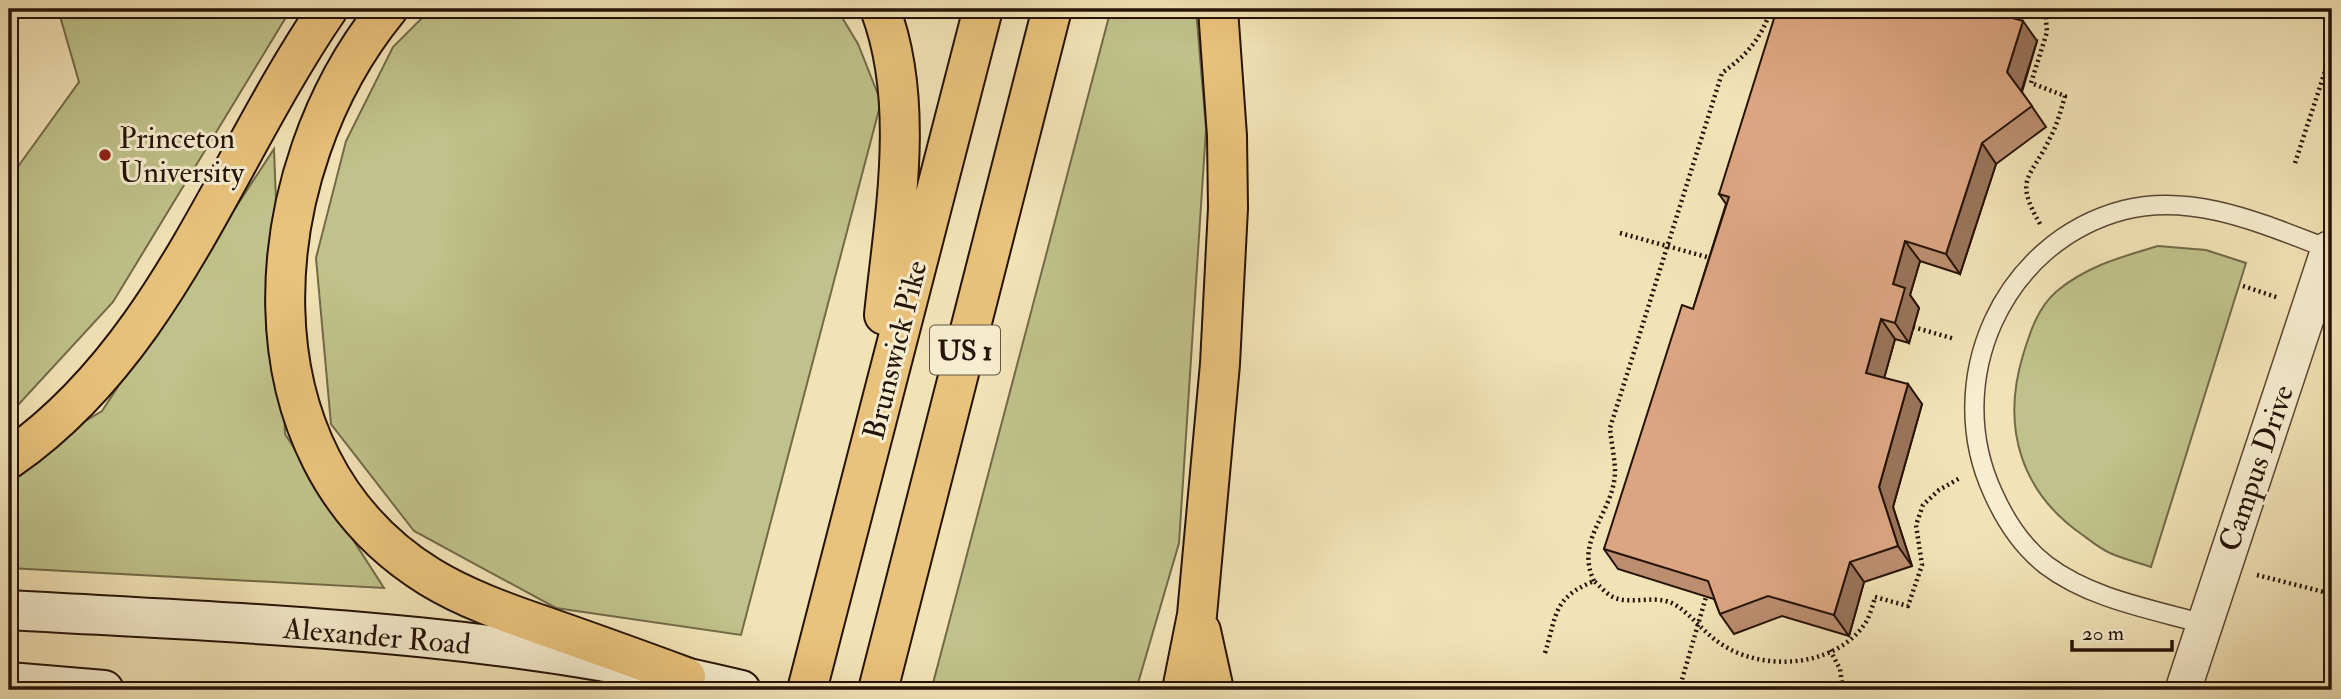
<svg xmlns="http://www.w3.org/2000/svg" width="2341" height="699" font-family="'IM FELL Double Pica',serif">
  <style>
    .green { fill: #bfc28a; stroke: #726a48; stroke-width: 2 }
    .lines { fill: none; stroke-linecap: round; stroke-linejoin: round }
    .service-casing { stroke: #594733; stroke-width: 21 }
    .minor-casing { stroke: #594733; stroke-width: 38 }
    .secondary-casing { stroke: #261307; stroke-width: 42 }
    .trunk-casing { stroke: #261307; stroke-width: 42 }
    .path { stroke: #261307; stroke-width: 4.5; stroke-dasharray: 2 3.5; stroke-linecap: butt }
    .service { stroke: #f7edd0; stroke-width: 18 }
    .minor { stroke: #f7edd0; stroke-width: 35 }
    .secondary { stroke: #f7edd0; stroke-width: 38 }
    .trunk { stroke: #e9c27b; stroke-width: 38 }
    .wall { fill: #bc8e6f; stroke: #261307; stroke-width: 2 }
    .shaded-wall { fill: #99745a; stroke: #261307; stroke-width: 2 }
    .building { fill: #dba581; stroke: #261307; stroke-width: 2 }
    .poi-dot { fill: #8f2418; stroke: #f7edd0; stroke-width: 2.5 }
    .labels { text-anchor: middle; stroke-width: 6; stroke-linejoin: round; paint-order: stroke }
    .shield { fill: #f7edd0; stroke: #655443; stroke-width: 2 }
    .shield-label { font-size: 28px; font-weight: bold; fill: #261307 }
    .poi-label { font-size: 30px; fill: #261307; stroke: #f7edd0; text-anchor: start }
    .street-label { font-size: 30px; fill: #261307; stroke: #f7edd0 }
  </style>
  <rect width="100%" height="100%" fill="#f2e3b6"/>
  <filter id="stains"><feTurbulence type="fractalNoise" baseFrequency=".00286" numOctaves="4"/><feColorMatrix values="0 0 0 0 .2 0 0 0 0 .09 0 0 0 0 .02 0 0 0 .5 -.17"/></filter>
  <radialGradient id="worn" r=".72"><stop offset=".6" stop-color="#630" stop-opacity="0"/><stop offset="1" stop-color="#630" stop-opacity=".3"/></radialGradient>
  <path class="green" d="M58,9H291L113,302L19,404L9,410V179L79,82Z
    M431,9H837L858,44L881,102L741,635L556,608L414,531L331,424L316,258L346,141L393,47Z
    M1111,9H1196L1206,129L1179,543L1136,690H943L932,687Z
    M274,149L285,434L384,588L9,568V466L102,411Z
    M2158,246L2206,250L2246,263L2151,567C2137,562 2123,559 2110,553C2101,549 2092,542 2084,536C2021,493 2001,428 2023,355C2030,332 2038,307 2057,291C2087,266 2121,257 2158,246Z"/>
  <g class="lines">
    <g class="service-casing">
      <path id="service" d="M2204,624C2151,609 2091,599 2046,565C2023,547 2005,520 1993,493C1941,381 2002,242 2124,210C2194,192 2265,225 2329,249"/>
    </g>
    <g class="minor-casing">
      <path id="minor" d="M2183,690L2329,249L2332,250"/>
    </g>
    <g class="secondary-casing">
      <path id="secondary" d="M9,610C253,624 502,631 741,690
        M9,682L104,690"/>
    </g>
    <g class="trunk-casing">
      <path id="trunk" d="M388,9C256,170 232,455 430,577C466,599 507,613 547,627C593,643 640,660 686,677
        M880,9C916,104 894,217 884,315
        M9,459C166,350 224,161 328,9
        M1201,631L1214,690
        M807,690L983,9
        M878,690L1052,9
        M1182,690L1197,615L1220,364L1228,208L1227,136L1218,9"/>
    </g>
    <path class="path" d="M2295,163L2332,50
      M2040,224C2013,177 2031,179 2050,138C2057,125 2061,110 2065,96L2031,83L2047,32L2045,9
      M1620,233L1714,259
      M2243,286L2279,298
      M1913,327L1955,339
      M2257,575L2332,594
      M1594,581C1574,539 1614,513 1615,472C1615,458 1611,442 1610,428L1722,73C1747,55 1761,39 1771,9
      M1830,650L1840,669L1843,690
      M1545,653C1557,614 1553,598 1594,581C1600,586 1607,595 1615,598C1635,605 1658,593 1677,606C1694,617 1706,636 1726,647C1768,672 1838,666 1866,622C1870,615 1873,605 1875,597L1908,606L1922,565L1916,525L1923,505L1939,490L1960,478
      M1679,690L1706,597"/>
    <use href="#service" class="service"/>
    <use href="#minor" class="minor"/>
    <use href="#secondary" class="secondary"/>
    <use href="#trunk" class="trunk"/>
  </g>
  <path class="wall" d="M2037,41L2022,92L2046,127L1996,164L1960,274L1920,261L1910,295L1919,308L1909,343L1895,339L1884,378L1922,404L1893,507L1912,566L1864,582L1849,636L1782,616L1734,634L1720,614L1714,599L1618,569L1604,549L1693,309L1726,204L1719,194Z"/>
  <path class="shaded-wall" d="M2023,21L2037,41L2021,92L2007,72Z
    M1982,143L1996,164L1960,274L1946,254Z
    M1905,241L1920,261L1910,295L1919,308L1909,343L1895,323L1893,284Z
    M1881,319L1895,339L1880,393L1866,373Z
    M1908,384L1922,404L1893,507L1912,566L1898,546L1879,487Z
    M1850,562L1864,582L1849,636L1834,615Z"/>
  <path class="building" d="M1777,9H1982L2023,21L2007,72L2032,106L1982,143L1946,254L1905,241L1893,284L1905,288L1895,323L1881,319L1866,373L1908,384L1879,487L1898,546L1850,562L1834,615L1768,596L1720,614L1708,581L1604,549L1682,305L1693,309L1729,197L1719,194Z"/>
  <circle class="poi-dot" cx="105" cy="155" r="7"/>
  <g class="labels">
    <rect class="shield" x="930" y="325.5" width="70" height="49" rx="5"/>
    <g class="shield-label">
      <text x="965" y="360">US 1</text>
    </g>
    <g class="poi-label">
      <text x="119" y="148">Princeton<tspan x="119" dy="34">University</tspan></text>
    </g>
    <g class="street-label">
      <text transform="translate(895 350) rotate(-76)" y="10">Brunswick Pike</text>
      <text transform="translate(2256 468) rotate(-71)" y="10">Campus Drive</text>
      <text transform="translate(377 636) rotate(5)" y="10">Alexander Road</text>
    </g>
  </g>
  <rect width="2341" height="699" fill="none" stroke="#f2e3b6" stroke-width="35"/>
  <rect x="10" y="10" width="2320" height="678" fill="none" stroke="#261307" stroke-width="3.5"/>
  <rect x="18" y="18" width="2306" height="664" fill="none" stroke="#261307" stroke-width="2"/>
  <path d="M2072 640v10h100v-10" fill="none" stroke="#261307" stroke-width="3.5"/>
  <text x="2082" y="640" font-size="21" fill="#261307" stroke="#f7edd0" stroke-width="5" paint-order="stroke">20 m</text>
  <rect width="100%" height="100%" filter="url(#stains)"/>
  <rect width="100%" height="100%" fill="url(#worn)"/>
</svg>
